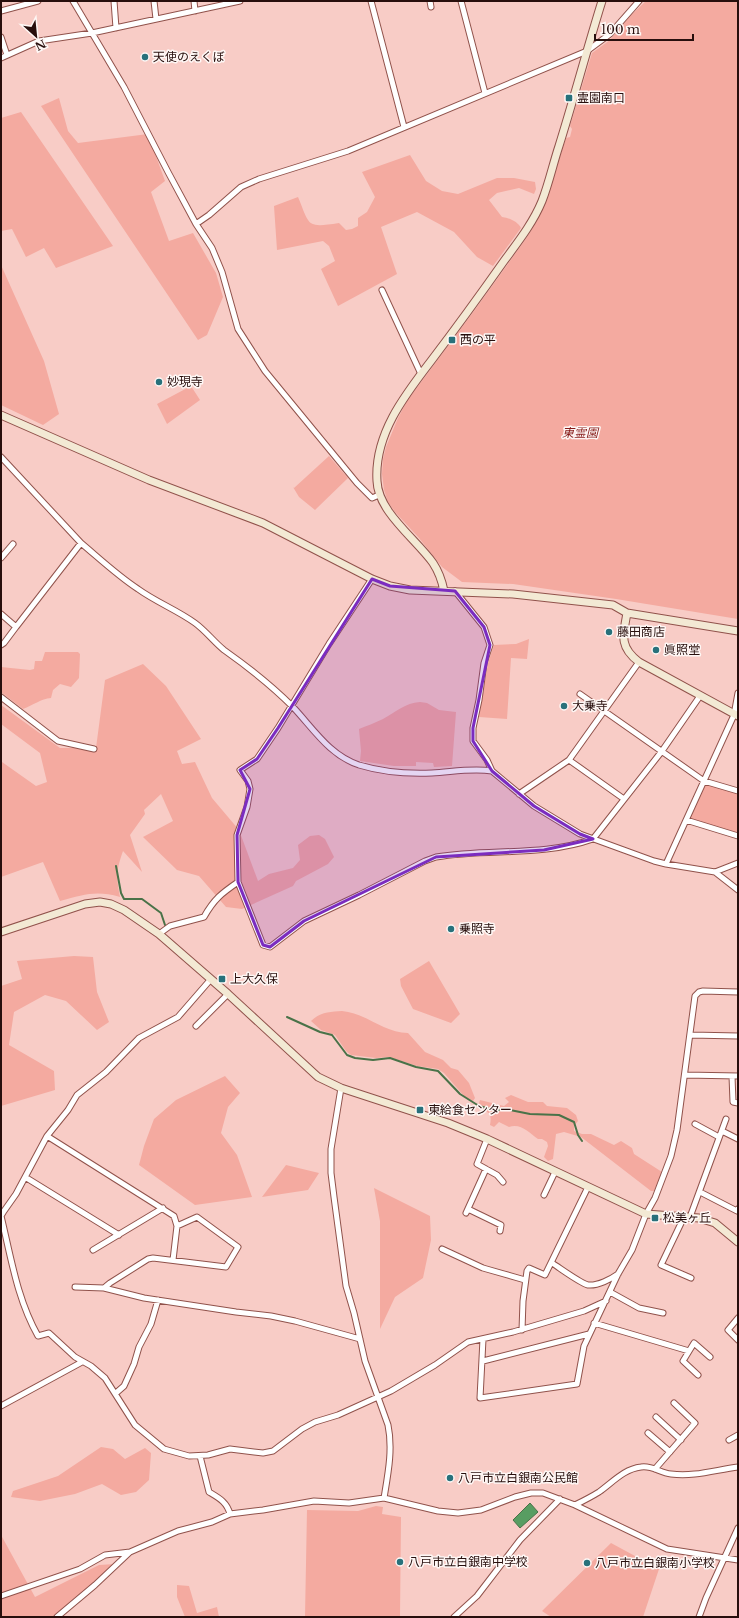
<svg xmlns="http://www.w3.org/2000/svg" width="739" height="1618" font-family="'Libre Baskerville','Noto Sans JP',serif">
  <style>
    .green { fill: #f4aaa0 }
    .water { fill: #589d62; stroke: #497248 }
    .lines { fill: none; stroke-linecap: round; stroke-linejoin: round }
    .stream { stroke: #497248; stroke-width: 2 }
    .street-casing { stroke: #90524b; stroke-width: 7 }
    .secondary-casing { stroke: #90524b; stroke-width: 9 }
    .street { stroke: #fff; stroke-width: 5 }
    .secondary { stroke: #f3e9d4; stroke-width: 7 }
    .marked { fill: #7b2cbf; fill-opacity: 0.2; stroke: #7b2cbf; stroke-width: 3; stroke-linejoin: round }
    .poi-dot { fill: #28717b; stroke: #fef7f5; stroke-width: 1.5 }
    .labels { text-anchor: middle; stroke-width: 3; stroke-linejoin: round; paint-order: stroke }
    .poi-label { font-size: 12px; fill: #270e0c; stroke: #fef7f5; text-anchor: start }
    .park-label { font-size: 12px; font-style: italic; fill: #871c19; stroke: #fef7f5 }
  </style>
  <rect width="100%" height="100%" fill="#f8ccc6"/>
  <path class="green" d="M646,1H738V619L616,599L513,584L462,582L442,567L419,538L395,512L388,502L384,490L382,474L383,459L386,447L398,418L407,401L474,311L525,240L537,221L548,195L566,138L570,137L572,129L570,126L592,53L610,40L630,16Z
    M59,98L68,131L78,143L148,134L165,181L151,192L169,241L193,233L216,273L223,297L207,335L198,340L41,106Z
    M21,112L113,246L56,268L44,248L26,257L12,229L1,231V118Z
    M410,155L426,181L442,191L458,194L497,178H514L535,182L536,189L534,194L519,188L497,193L489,200L502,217C510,218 518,222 521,228L493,266L477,257L454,232L417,212L381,227L397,274L338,306L321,269L335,261L329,246L323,241L277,250L274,206L298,197C310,226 306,228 339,223L346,230L352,229L358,226V218L367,212L375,197L362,172Z
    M1,265L44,361L59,414L43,425L1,405Z
    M191,386L200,400L167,424L157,404Z
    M329,456L348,478L315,510L299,497L293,487L294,488Z
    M529,639L527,659L511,658L507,719L479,717L488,663L494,645L516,644Z
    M45,652H78L80,654L79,678L71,687L60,684L53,690L51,698C41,699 33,705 23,709L1,692V667L30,670L34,669L35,661H42Z
    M143,664L166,686L201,739L177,751L182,764L195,762L212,798L239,830L258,881L269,874L293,868L300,860L298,845L310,836L319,835L325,839L334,857L328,864L296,881L293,886L242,909L226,907L199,876L177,870L143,837L173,821L161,794L144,810L145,814L130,835L142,872L123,851C116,871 116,876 120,897C95,890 84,895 60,901L43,862L1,877V763L2,762L36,786L47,782L40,753L1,724V705L60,748H96L105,680Z
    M420,702L427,703L439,710L456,712L452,766L434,767L433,763L416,762V766H394L360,761L361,751L359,729C366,726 375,723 383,719C396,712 405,703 420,702Z
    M704,781L738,791V836L686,820Z
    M74,956L93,957L97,992L109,1022L97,1030L66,1001L45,995L14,1012L9,1045L54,1071L55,1090L1,1106V986L22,979L17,961Z
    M429,961L460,1014L451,1023L413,1009L401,986L400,979Z
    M342,1011C366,1013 384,1033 408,1033L425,1052L443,1060L451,1068L458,1070L469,1083L475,1098L473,1101L464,1096L444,1073L438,1069L417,1066L389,1057L376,1058L351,1055L346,1051L335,1035L321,1030L311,1021C320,1012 330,1012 342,1011Z
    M225,1076L240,1093L228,1107L221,1133L237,1155L252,1197L195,1205L139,1165L144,1146L154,1119L176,1100Z
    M511,1095L528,1102H543L547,1106L567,1108L576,1115L578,1121L574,1126V1131L582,1134H591L614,1145L621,1141L632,1148L634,1154L662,1172L654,1191H651L581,1137L564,1132L556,1134L553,1159L548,1161L544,1157L548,1146L547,1142L542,1139H538C529,1133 521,1123 509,1127L499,1122L494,1127L490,1125C493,1108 485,1116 479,1103L480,1100L504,1106L509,1102L505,1098Z
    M286,1165L319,1173L308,1190L262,1197Z
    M374,1188L430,1216L431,1240L423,1278L395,1297L380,1329V1221Z
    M101,1447L113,1449L125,1459L145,1448L151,1453L149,1480L136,1492L121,1495L102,1484L75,1494L40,1501L11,1497L13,1491L58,1476Z
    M376,1506L383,1507L382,1514L401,1517L400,1617H305L307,1510L358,1511Z
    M1,1535L35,1597L99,1565L115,1564L54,1617H1Z
    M611,1543L659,1569L643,1617H551L542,1611Z
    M177,1585L189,1586L197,1613L217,1607L219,1617H185L177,1597Z"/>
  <path class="water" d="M530,1503L538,1512L520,1528L513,1520Z"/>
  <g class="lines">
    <path class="stream" d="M116,866L121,893L124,899H142L161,913L165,925
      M287,1017L320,1032L332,1035L347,1055L355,1058L373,1060L390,1058L416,1067L438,1071L460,1094L479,1106L494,1110H510L530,1114L559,1115L574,1122L578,1135L582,1141"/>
    <g class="street-casing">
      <path id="street" d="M73,1L124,87L168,172L196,224L212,248L222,272L238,329L265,371L357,483L372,498L379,495
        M114,1L116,28
        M154,1L156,19
        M194,1L195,11
        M371,1L404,127
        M430,1L431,7
        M461,1L485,93
        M1,11L38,1
        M1,37L7,55
        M1,58L39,41L92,33L240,1
        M196,224L209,215L241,187L259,179L348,151L587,51L610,34L639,1
        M382,290L421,374
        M1,457L81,543
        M1,558L13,544
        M455,591L484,627L490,645L484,663L479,700L473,728V741L487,760L492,771L534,806L580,834L654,861L666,864L715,872L738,863
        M1,614L16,627L81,543C100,559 118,576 138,589C156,602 177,610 195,623C206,631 214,642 224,650C248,667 271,685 292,706C313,728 329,755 359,765C382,772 408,774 432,773C452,772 471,768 492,771
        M1,645L4,643L16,627
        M580,694L704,781L738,791
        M1,697L58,741L94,749
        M569,760L624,799
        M519,794L569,760L639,662
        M686,820L738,836
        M666,864L734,715L738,693
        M715,872L738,890
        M238,882L237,835L247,807L250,789L248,781L240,770L257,759L278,728L329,644L372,579
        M159,934L170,926L204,917C214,899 222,893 238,882L263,945L270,947L304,921L359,895L425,861L436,857C489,848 542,857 593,839L662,751L700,696
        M211,979L178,1017L139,1038L106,1072L77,1095L68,1110L47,1136L16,1194L4,1211L1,1216C11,1257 17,1299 38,1336L49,1333L75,1357L91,1366L105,1378L135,1425L164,1449L189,1456L208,1455L230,1449L263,1453L273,1451L302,1429L315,1422L338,1415L391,1391L435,1365L468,1342L513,1332L584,1311L606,1301
        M196,1026L228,994
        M691,1035L738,1036
        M685,1075L738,1076
        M732,1076L733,1102L738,1103
        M341,1088L331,1149V1173L334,1197L346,1286L354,1313L365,1361L388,1425C393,1449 388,1474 384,1498L438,1511L458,1513L481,1510L515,1497L531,1493H543L575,1505L667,1549L738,1560
        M695,1124L719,1137
        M722,1131L738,1139
        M47,1136L174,1216L177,1226L173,1260
        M487,1139L477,1164L497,1175L503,1182
        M25,1177L119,1235
        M700,1192L737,1211L738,1209
        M544,1195L555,1172
        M468,1209L501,1225L500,1231
        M466,1213L486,1169
        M684,1217L661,1265L691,1278
        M690,1217L726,1119
        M442,1249L483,1268L525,1280
        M93,1250L163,1208
        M552,1263C560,1268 580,1283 588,1285C598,1286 611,1279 618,1274
        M75,1287L104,1288L144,1298L236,1312L271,1316L295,1321L360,1339
        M104,1288L110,1283L148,1259L153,1258L226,1267L238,1247L197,1217L177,1226
        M610,1292L639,1308L663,1313
        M738,1318L728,1330L738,1340
        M594,1323L689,1351
        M522,1330L523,1301L527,1271L529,1268L545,1275L588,1187
        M483,1339L480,1398L577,1384L584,1346L618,1274L632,1250L646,1214L655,1198L671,1156L677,1130L695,996L699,992L703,991L738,992
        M483,1361L589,1334
        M698,1375L683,1361L694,1343L710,1357
        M116,1393L124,1386L134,1364L139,1347L151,1324L158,1300
        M1,1406L82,1362
        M656,1417L681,1440
        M648,1433L670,1452
        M729,1440L738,1435
        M200,1456L209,1492C219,1498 227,1502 230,1514
        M655,1469L695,1423L674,1403
        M575,1505C583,1501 591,1497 599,1492C613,1482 624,1469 641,1467C652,1465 660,1473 671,1474C694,1477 715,1470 738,1467
        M1,1596L80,1569L105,1555L130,1552
        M57,1617L95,1585L130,1552L178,1531L212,1522L230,1514L263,1510L314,1501L349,1503L384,1498
        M454,1617L477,1596L520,1540L560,1499
        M699,1617L706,1598L738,1528"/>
    </g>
    <g class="secondary-casing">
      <path id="secondary" d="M1,415L149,480L263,523L372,579L390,586L410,590L513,594L613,605L627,613L738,631
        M444,591C442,581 439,572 433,563C416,539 378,512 377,481C374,435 404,396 431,361C456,328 480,295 504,261C518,242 533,223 542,201C549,183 553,164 559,146C574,98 587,49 602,1
        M627,613C623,635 619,647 639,662L738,716
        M1,932L85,904L100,902L111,904L124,910L159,934L228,994L318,1077L341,1088L448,1123L487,1139L646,1214L699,1218L715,1223L738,1242"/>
    </g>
    <use href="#street" class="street"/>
    <use href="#secondary" class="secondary"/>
  </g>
  <path class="marked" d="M372,579L390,586L455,591L484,627L490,645L473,728V741L492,771L534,806L580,834L593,839L544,850L436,857L304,921L270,947L263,945L238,882L237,835L250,789L240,770L257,759L278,728Z"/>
  <g class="poi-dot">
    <circle cx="145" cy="57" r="4"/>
    <rect x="565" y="94" width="8" height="8" rx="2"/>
    <rect x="448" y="336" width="8" height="8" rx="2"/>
    <circle cx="159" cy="382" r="4"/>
    <circle cx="609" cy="632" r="4"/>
    <circle cx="656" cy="650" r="4"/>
    <circle cx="564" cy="706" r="4"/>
    <circle cx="451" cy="929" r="4"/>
    <rect x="218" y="975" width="8" height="8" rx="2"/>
    <rect x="416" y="1106" width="8" height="8" rx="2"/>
    <rect x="651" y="1214" width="8" height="8" rx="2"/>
    <circle cx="450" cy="1478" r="4"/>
    <circle cx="400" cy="1562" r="4"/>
    <circle cx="587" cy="1563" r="4"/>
  </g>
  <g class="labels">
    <g class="poi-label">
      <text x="153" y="61">天使のえくぼ</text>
      <text x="577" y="102">霊園南口</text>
      <text x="460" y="344">西の平</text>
      <text x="167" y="386">妙現寺</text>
      <text x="617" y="636">藤田商店</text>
      <text x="664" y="654">眞照堂</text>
      <text x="572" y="710">大乗寺</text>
      <text x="459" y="933">乗照寺</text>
      <text x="230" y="983">上大久保</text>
      <text x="428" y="1114">東給食センター</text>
      <text x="663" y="1222">松美ヶ丘</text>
      <text x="458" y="1482">八戸市立白銀南公民館</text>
      <text x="408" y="1566">八戸市立白銀南中学校</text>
      <text x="595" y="1567">八戸市立白銀南小学校</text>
    </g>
    <g class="park-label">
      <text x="580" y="437">東霊園</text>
    </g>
  </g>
  <rect width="739" height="1618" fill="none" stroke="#270e0c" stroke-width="4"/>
  <g transform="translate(36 36) rotate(153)" stroke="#fef7f5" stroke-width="3" paint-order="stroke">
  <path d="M0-3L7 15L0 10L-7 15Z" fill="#270e0c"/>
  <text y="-6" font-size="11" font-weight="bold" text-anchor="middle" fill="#270e0c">N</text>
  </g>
  <path d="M595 34v6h98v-6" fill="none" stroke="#270e0c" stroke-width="2"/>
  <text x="601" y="34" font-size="12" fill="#270e0c" stroke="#fef7f5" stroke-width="3" paint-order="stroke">100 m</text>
</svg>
